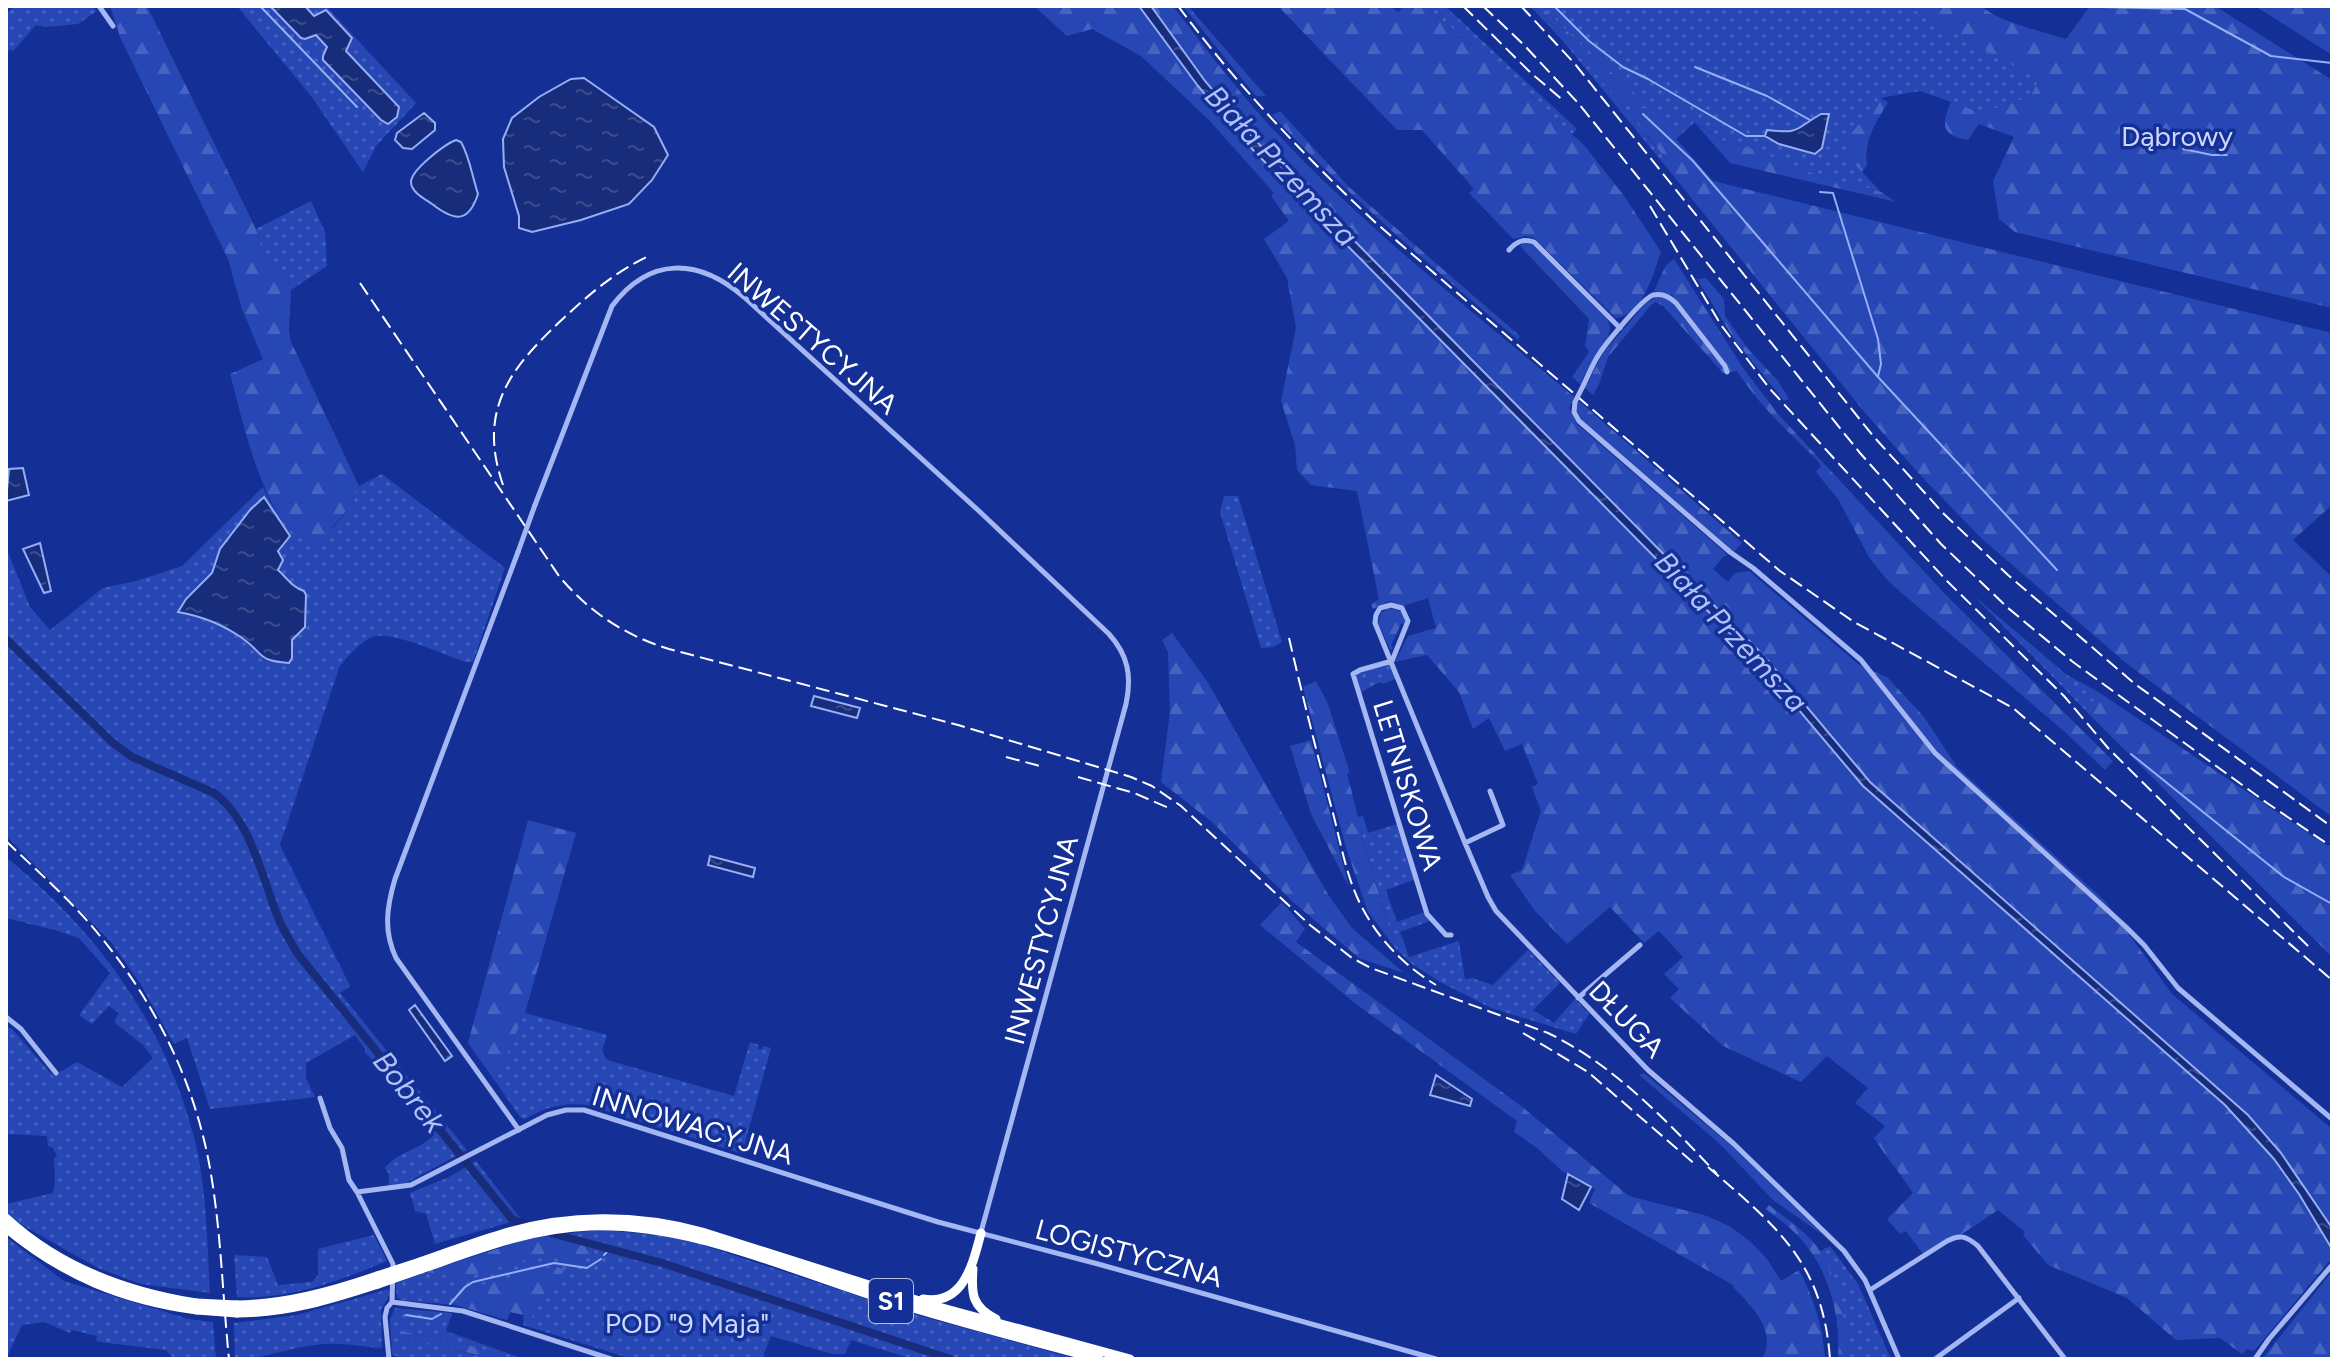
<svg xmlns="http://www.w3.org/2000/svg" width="2338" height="1365" font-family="Figtree,sans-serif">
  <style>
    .green { fill: url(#green-dots); fill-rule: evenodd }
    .forest { fill: url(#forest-firs) }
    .water { fill: url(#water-ripples); stroke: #97aef5; stroke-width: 2 }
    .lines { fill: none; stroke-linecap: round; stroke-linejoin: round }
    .stream { stroke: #97aef5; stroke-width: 2 }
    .river { stroke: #172c7a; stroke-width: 8 }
    .minor { stroke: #a5b7f2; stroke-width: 5 }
    .motorway { stroke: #fff; stroke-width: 9 }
    .rail { stroke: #fff; stroke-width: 2; stroke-dasharray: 14 6; stroke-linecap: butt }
    .minor-bridge { stroke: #a5b7f2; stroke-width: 5 }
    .motorway-bridge { stroke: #fff; stroke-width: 9 }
    .labels { text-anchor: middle; stroke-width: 7; stroke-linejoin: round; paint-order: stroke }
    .shield { fill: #143096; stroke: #b8c1e0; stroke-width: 2 }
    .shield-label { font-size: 26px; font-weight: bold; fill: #fff }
    .park-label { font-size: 28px; fill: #ccd7fd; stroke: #143096 }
    .street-label { font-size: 28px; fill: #fff; stroke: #143096 }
    .water-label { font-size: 30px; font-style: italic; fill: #b1c2f9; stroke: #143096 }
  </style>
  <defs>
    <pattern id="green-dots" width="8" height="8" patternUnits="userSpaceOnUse" patternTransform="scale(2)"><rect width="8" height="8" fill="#2747b5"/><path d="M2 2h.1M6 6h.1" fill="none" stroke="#4763c0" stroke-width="1.8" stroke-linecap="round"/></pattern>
    <pattern id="forest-firs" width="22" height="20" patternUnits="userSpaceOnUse" patternTransform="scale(2)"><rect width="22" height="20" fill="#2747b5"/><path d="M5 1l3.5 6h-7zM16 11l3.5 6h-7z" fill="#4763c0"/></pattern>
    <pattern id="water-ripples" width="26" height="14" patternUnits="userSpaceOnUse" patternTransform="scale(2)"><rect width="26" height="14" fill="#172c7a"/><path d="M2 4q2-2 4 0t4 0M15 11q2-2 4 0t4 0" fill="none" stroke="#3a4c8e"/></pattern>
  </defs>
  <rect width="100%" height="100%" fill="#143096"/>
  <path class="green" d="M15,6H92L97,11L78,24L46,27L36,25L13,51L10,49L6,53V14Z
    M237,6H270L301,38L305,39L316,34L327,47L323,56L399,107L305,6H326L416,103L376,146L363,172L311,96Z
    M1425,6H1444L1457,17L1577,129L1572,134L1492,61Z
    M1530,6H1535L1564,37L1624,107L1641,100L1575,39L1542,6H1909L1925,17L2039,80L2030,97L1982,113L1920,91L1880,98L1848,157L1881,192L1794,168L1757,150L1722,140L1695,122L1675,140L1650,109L1636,111L1647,136L1666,159L1663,163L1563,41ZM1829,115L1822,148L1815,154L1779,144L1765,137L1767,130L1789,133L1806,125L1810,120Z
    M311,201L325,232L327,266L291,290L287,275L262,252L256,229Z
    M1454,279L1520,336L1518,340L1451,283Z
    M382,474L505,568L473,662H465C445,655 391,630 372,637C360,643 346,657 339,668L280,845L350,986L340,993L467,1150L404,1184L389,1186V1174L385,1168C397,1152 419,1150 433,1136L415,1106L365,1052V1049L355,1035L306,1063V1078L315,1097L210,1109L187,1038L174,1044L140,983L111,942L6,836V547L30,607L50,630L103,588L136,581L182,566L263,487C274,512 289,531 312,545L326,536L352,505L359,486ZM265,498L290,536L278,551V570L289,579L294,588L292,658L289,662L266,661C238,633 218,620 179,612L186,599L212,573L220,549L250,510Z
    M1224,496H1238L1282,642L1273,647L1261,648L1220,512Z
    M1974,596L2067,675L2100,693L2085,710Z
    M1390,663L1396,679L1382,684L1380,682L1361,692L1356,676L1357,673Z
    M1401,823L1419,878L1386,890L1397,922L1425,912L1430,921L1400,932L1409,957L1459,941L1465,979L1472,978L1493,985L1528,950L1560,983L1533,1010L1554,1023L1575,999L1589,1014L1576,1034L1491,1008L1440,982L1412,964L1396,949L1361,835Z
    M6,857C99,933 165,1024 195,1141C207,1191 207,1242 210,1293L141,1284L98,1268L6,1216V1204L53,1193L55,1183L54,1158L57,1156L53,1148L48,1146L47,1136L6,1134V1026L12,1029L53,1076L77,1062L122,1087L153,1058L143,1045L114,1022L119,1013L109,1006L92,1024L79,1015L110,973L79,938L58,931L6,918Z
    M525,1013L607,1035L602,1051L607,1060L734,1096L750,1042L759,1045L758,1049H762L763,1046L771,1048L743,1150L740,1153L587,1105C564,1102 544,1107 525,1119L520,1117L495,1081Z
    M476,1161L521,1219L435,1244L426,1214L415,1211L410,1193L449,1177Z
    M605,1230L678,1237L913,1314L1077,1359H912L851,1340L845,1354H832L771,1336L762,1359H632L523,1325L524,1315L510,1312L507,1320L456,1305L401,1300L397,1297L396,1283C465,1259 532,1233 605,1230Z
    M374,1235L387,1261C339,1281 290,1300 237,1297L234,1255L267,1257L278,1285L312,1282L318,1275V1249Z
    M6,1237L64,1281L189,1319L213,1322L216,1359H174L166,1350L100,1342L96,1340L97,1336L72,1330L70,1333L44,1322L22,1325L6,1359Z
    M1830,1246L1858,1284L1891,1359H1847C1848,1320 1835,1286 1820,1251Z
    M389,1289L390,1294L381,1310L382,1348C364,1347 343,1343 324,1344C294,1346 265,1359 235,1359L234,1323L297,1315Z
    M395,1308L452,1313L446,1331L524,1359H513L459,1342L397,1330L437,1345L490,1359H408L392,1355L390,1319Z"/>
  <path class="forest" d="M110,6H147L256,229L262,252L287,275L291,290L289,331L291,342L359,486L352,505L334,525L321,545C267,546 242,415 230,374L263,359L242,309L228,259L120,37Z
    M1034,6H1139L1198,86L1254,151L1760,664L1863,786L2225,1105L2274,1159L2299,1194L2332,1249V1258L2254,1351L2247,1349L2242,1354L2220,1338L2176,1340L2127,1298L2048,1265L2023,1235L2025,1232L1998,1210L1926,1258L1906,1231L1900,1234L1887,1219L1913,1193C1901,1174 1886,1157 1874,1138L1885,1126L1855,1103L1868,1088L1827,1056L1801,1082L1723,1046L1670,998L1679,989L1664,974L1683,957L1659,931L1644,943L1610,907L1567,944L1535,911L1510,875L1522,870L1541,811L1532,787L1538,784L1522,744L1505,751L1489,718L1473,729L1459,692L1427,655L1395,662L1408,636L1436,628L1428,598L1403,606L1390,601L1373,609L1371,604L1379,599L1357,491L1311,485L1297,470L1295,445L1281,401L1296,328L1287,278L1264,239L1289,221L1271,196L1274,193L1209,120L1141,56L1092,29L1067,36Z
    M1151,6H1173C1204,47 1235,87 1269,125C1361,225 1470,309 1574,397L1569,408L1577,424L1728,555L1723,557L1713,569L1728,582L1735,573L1749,571L1858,664L1888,678L1924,717L1957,767L2105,901L2172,994L2332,1129V1229L2281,1153L2248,1115L1886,796L1856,767L1764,656L1255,140L1205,81Z
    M1183,6H1188L1266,96H1256Z
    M1278,6H1390L1398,12L1404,6H1425L1492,61L1584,145L1625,197L1661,252C1653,274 1643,315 1616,318L1533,237L1526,236L1513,239L1469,193L1474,189L1422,130H1397Z
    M1535,6H1542L1575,39L1642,100L1624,107L1564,37Z
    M1909,6H1982C1993,20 2047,33 2066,39L2090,6H2215L2332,80V308L2015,232L1999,219L1993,181L2014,137L1979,124L1968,140C1941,136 1941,124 1951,102L1982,113L2030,97L2039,80L1925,17Z
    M2255,6H2332V55Z
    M1880,98L1888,102C1876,123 1863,141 1867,165L1862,172L1848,157L1846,140Z
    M1644,108L1650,109L1713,181L2332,333V505L2293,540L2332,577V817L2126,663L1981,538L1922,477L1866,414L1663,163L1666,159L1630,114Z
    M1280,111L1349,187L1454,279L1451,283C1389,229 1328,175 1272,115Z
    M1694,122L1722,140L1757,150L1794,168L1881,192L1896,202L1730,163Z
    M1531,242L1608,320L1610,327L1608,339L1597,352L1580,384L1572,377L1589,352L1585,346L1589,319L1520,246L1524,243Z
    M1674,259L1743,368L1778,414L1945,594L2113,761L2105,770L2065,732L1889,582L1870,559L1838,499L1816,472L1821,466L1817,460C1788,432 1759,405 1737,371L1729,372L1728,366L1681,305L1672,295L1654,291L1666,265Z
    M1706,278L1724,299L1725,316L1748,349L1778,381L1789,399L1784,401L1734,339L1697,279Z
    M1657,296L1670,300L1723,367L1725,373H1723L1663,306L1656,302L1651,305L1608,357L1599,384L1593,395L1585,388L1603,353L1646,303Z
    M1579,401L1742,543L1734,552L1585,424L1576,410Z
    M1389,608L1400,611L1404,616L1405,623L1401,624L1391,645L1393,648L1391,651L1378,623L1381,613Z
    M1172,633L1207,681L1329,896L1352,928L1404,973L1359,958L1293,902L1212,822L1161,782L1170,712L1168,652L1162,640Z
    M1316,681L1328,704L1350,773H1347L1358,817L1363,816L1368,833L1361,836L1396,949L1368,912L1346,848L1303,687Z
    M2100,693L2332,849V957L2085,710Z
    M1311,740L1349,887L1311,814L1290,746Z
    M528,820L576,833L525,1013L495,1081L468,1043Z
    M1282,902L1305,929L1296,942L1521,1106L1629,1196L1704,1215L1729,1226L1750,1241L1767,1259L1781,1281L1799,1270C1814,1298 1823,1328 1825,1359H1762C1778,1332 1752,1306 1734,1288L1733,1285L1589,1203L1595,1189L1562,1171L1537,1148L1514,1132L1517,1121L1356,1004L1260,925Z
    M1644,1073L1733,1147L1823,1235L1773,1200L1719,1143L1639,1075Z
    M1769,1205C1785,1218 1809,1233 1820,1251C1838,1278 1848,1327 1847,1359H1838C1841,1314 1828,1265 1795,1233C1786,1224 1776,1217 1766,1209Z
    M548,1236L597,1249L580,1264L543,1255L460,1278L427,1272L524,1240Z
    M555,1266L564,1270L529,1321L523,1325L524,1315L510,1312L507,1320L456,1305L478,1286Z
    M2330,1274L2332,1276V1359H2262Z
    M396,1330L459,1342L513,1359H490L466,1352L396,1338Z"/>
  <path class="water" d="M270,6H305L314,16L326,10L352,38L346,51L399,107L397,117L388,124L381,120L323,60V56L327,47L316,35L305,39L301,38Z
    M1139,6H1151L1205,81L1255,140L1764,656L1870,782L2248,1115L2281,1153L2332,1228V1249L2299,1194L2274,1159L2225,1105L1863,786L1760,664L1254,151L1198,86Z
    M584,78L654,127L668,155L652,180L629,204L581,220L532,232L519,228V216L504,167L503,139L512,118L539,97L571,79Z
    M424,113L435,123V130L412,149L403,148L395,140L397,133Z
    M1821,114H1829L1822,148L1815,154L1779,144L1765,136L1767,130C1802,134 1794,129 1821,114Z
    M456,140L461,142C470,158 472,176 478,194C468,225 453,220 432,204C425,199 411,192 411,182C411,170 445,144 456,140Z
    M23,468L29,495L6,501L9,469Z
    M264,497L290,536L278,551L283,560L278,570C287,578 292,587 304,591L306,595L305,627L292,640V658L289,663C255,660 266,655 242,638C222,624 201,616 178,612L186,599L212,573L220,549L250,510Z
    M40,543L51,591L44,593L23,549Z
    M814,696L860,708L857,718L811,706Z
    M710,856L755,868L753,877L708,865Z
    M415,1005L452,1056L445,1061L409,1010Z
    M1436,1075L1472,1099L1470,1106L1430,1095Z
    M1568,1174L1591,1187L1579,1210L1562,1199Z"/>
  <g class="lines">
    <path class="stream" d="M260,6L357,107
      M1554,6L1589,41L1623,67L1648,79L1746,136H1765
      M2101,7L2185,9L2271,56L2332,63
      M1695,67L1767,96L1810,120
      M1643,114L1693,161L1878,377L2057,570
      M2183,149L2212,155H2227
      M1820,192L1833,193L1878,339L1881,364L1878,376
      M2131,754L2284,877L2332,904
      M604,1255L610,1249
      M450,1304L465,1287L473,1282L554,1263L587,1268L601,1259
      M406,1315L432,1319L441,1314"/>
    <path class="river" d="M6,639L112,742L132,757L214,793C250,818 263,880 279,920C284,931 291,942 297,953L512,1219L530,1227
      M547,1232L662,1263L950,1359"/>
    <path class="minor" d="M99,6L113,26
      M1509,250C1516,242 1523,238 1534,242L1620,328
      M1584,384C1589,373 1594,361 1601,351C1609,340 1642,299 1653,295C1662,293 1670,297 1676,303L1725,366L1727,372
      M1575,402L1574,412L1579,421L1730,552L1753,568L1861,660L1935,753L2126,927L2144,945L2178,988L2332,1119
      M535,505L612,306C650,256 698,258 744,297L979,511L1109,634C1128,655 1132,676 1126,704L981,1232
      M518,552L395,879C387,906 383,931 396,958L519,1130
      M1392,661L1408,621L1402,608L1391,605L1380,608L1376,615L1375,623L1465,843L1488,897L1496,911L1648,1070L1734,1144L1844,1251L1865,1280L1899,1359
      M1392,661L1360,670L1353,674L1427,914L1446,935H1451
      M1465,843L1503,825L1490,791
      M1578,998L1640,945
      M6,1017L21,1029L56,1073
      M320,1098L330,1128L342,1148L349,1180L357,1192L393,1264L392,1302L387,1308L385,1317L389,1359
      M357,1192L411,1185L547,1115L566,1110H584L938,1222L1098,1264L1436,1359
      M1870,1290L1947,1241C1960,1234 1966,1236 1978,1246L2065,1359
      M392,1302L463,1311L611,1359
      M1935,1359L2019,1298
      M2255,1359L2269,1339L2332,1265"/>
    <path class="motorway" d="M6,1218C59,1267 126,1292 196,1303
      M6,1228C64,1276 123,1300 197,1310
      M420,1262C447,1253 474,1242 502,1234C567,1214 636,1214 702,1232L935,1306L1130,1359
      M421,1269C476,1250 531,1228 590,1226C688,1223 780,1266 871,1295C946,1319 1023,1339 1099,1359
      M973,1269C971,1294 972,1307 996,1319
      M923,1299C964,1306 973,1263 981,1233
      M237,1305C286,1304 330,1292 377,1276
      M237,1313C287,1313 332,1299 378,1284"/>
    <path class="rail" d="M1178,6C1238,86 1303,155 1376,223L1780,571L1854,622L2013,708L2332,980
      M1463,6L1531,73L1564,101
      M1483,6L1525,46L1579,104L1860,453L1941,544L2008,608L2073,662L2267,803L2332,847
      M1521,6L1575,64L1874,437L1944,514L2008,575L2135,684L2332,827
      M1650,206L1721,325L1770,389L1947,581L2064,696L2108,748L2312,950
      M360,283L559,576C589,612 624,635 669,649L958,725L1131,777L1152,786L1181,806L1310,925L1352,958L1371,968L1548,1033C1614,1065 1667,1121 1717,1174
      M503,485C476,407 513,365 567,315C593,291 618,270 651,255
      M1289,638C1303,698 1318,758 1334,817C1342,849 1348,883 1364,911C1381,942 1406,967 1436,985
      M1006,757L1040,766
      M1078,777L1134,793L1169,808
      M6,841C38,872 72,901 100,936C152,999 190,1073 207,1153C221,1220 222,1291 229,1359
      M1523,1033L1588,1072L1697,1166
      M1708,1167C1776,1226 1823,1262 1830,1359"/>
    <path class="minor-bridge" d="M1575,402L1584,384
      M518,552L535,505"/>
    <path class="motorway-bridge" d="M377,1276L420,1262
      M378,1284L421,1269
      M196,1303L237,1305
      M197,1310L237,1313"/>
  </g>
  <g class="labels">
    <rect class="shield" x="869" y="1279" width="44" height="44" rx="6"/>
    <g class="shield-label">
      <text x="891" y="1310">S1</text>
    </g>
    <g class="park-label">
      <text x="2177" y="146">Dąbrowy</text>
      <text x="687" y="1333">POD "9 Maja"</text>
    </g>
    <g class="street-label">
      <text transform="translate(813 338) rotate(41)" y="10">INWESTYCYJNA</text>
      <text transform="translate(1408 785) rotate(73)" y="10">LETNISKOWA</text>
      <text transform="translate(1041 940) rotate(-75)" y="10">INWESTYCYJNA</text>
      <text transform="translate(1627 1019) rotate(46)" y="10">DŁUGA</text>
      <text transform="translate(693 1125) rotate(17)" y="10">INNOWACYJNA</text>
      <text transform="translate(1129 1253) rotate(15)" y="10">LOGISTYCZNA</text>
    </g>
    <g class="water-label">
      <text transform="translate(1281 166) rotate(47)" y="10">Biała Przemsza</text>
      <text transform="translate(1731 632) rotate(47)" y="10">Biała Przemsza</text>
      <text transform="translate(409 1092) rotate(51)" y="10">Bobrek</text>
    </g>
  </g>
  <rect width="2338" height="1365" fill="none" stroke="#ffffff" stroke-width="16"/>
</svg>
